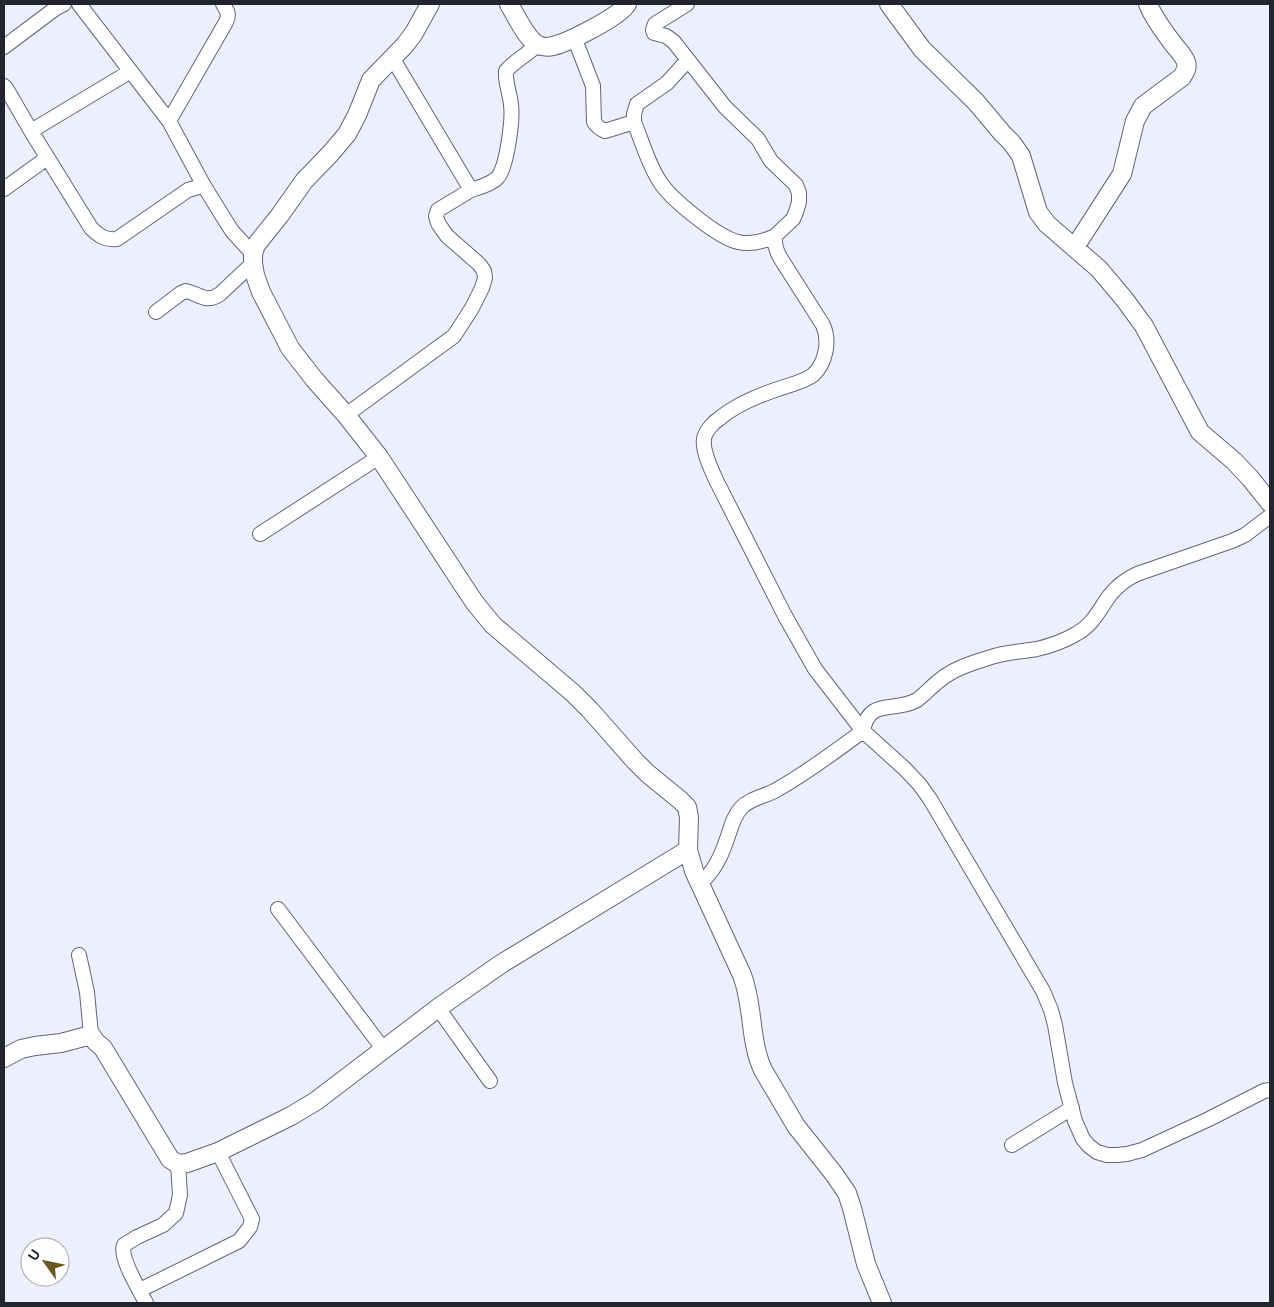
<svg xmlns="http://www.w3.org/2000/svg" width="1274" height="1307" font-family="Figtree,sans-serif">
  <style>
    .lines { fill: none; stroke-linecap: round; stroke-linejoin: round }
    .minor-casing { stroke: #5f647d; stroke-width: 16 }
    .tertiary-casing { stroke: #5f647d; stroke-width: 20 }
    .minor { stroke: #fff; stroke-width: 14 }
    .tertiary { stroke: #fff; stroke-width: 18 }
  </style>
  <rect width="100%" height="100%" fill="#edf0fc"/>
  <g class="lines">
    <g class="minor-casing">
      <path id="minor" d="M79,4L169,121L204,186L225,220L232,231L253,254
        M687,4L655,24L653,30L654,33L666,36L674,42L725,107L758,139L771,161L796,185L799,193V202L796,212L793,219L775,236C774,245 776,251 781,259L823,325C830,341 826,363 813,375C804,382 789,385 778,389C757,396 737,404 720,418C714,422 705,431 704,439C702,451 712,471 717,482L784,614L815,669L863,731L905,769L920,785L930,799L1043,991L1051,1010L1055,1025L1065,1083L1075,1121L1083,1139L1089,1146L1097,1152L1107,1155H1117L1127,1154L1142,1150L1209,1119L1264,1091L1270,1090
        M574,37L593,86L594,122C597,127 600,129 605,131L634,122C642,141 648,164 660,182C671,199 717,237 738,242C751,245 763,242 775,236
        M4,47L56,8L64,4
        M4,86L6,88L31,131L91,228C99,236 105,240 117,239L188,190L195,188L204,186
        M169,121L226,22C230,14 227,11 223,4
        M634,122V114L637,104L667,83L688,60
        M31,131L131,71
        M4,189L47,158
        M471,190C480,187 492,184 498,177C507,166 513,119 511,105C510,93 505,83 506,71C514,61 527,55 537,45
        M156,312L181,293L186,291C200,294 206,304 220,294L253,263
        M346,415L454,336L472,308L482,288L485,278L484,271L479,264L447,236L442,229L438,223L436,216L438,210L471,190L393,59
        M260,534L379,457
        M700,884C714,871 721,857 727,839C731,828 733,817 741,808C750,798 767,796 778,789C808,772 836,751 863,731C869,697 895,713 917,700C925,694 932,686 940,680C953,669 972,663 988,658C1004,652 1020,652 1037,649C1050,646 1064,641 1076,634C1093,625 1099,610 1110,595C1118,585 1126,579 1137,574L1232,541L1245,535L1270,516
        M278,909L384,1050
        M79,955L87,992L91,1035
        M438,1008L490,1081
        M1012,1145L1072,1108
        M140,1290L239,1241L250,1227L252,1219L218,1152
        M146,1303C140,1290 119,1258 124,1245L137,1237L163,1225L176,1213L180,1195L178,1164"/>
    </g>
    <g class="tertiary-casing">
      <path id="tertiary" d="M430,4L414,33L405,45L371,80L357,115L347,134L330,154L304,181L280,215L256,245L253,254V263L255,275L261,292L290,348L314,379L346,415L379,457L463,585L475,603L493,625L573,693L590,710L635,761L647,773L680,800L687,807L689,817L688,850L694,871L742,975C754,1006 749,1040 763,1070L796,1126L834,1174L847,1193L852,1208L866,1264L882,1303
        M509,4C515,14 527,40 538,45C542,47 549,47 553,46C569,42 619,17 627,4
        M889,4L922,49L976,102L1002,133L1012,143L1021,156L1038,212L1047,224L1099,269L1125,300L1144,326L1200,432L1234,461L1250,478L1270,503
        M1075,247L1122,174L1135,121L1143,106L1182,77C1185,72 1188,68 1186,62C1184,56 1178,50 1174,45C1165,33 1154,19 1148,4
        M4,1058L21,1049L35,1046L61,1043L91,1035L96,1042L103,1048L170,1159L178,1164L187,1163L218,1152L291,1116L316,1101L438,1008L501,964L688,850"/>
    </g>
    <use href="#minor" class="minor"/>
    <use href="#tertiary" class="tertiary"/>
  </g>
  <rect width="1274" height="1307" fill="none" stroke="#22242f" stroke-width="10"/>
  <g transform="translate(45 1262) rotate(303)"><circle r="24" fill="#fefefe" stroke="#a6a7ab"/>
  <path d="M0-4L9 19L0 12L-9 19Z" fill="#685725"/>
  <text y="-8" font-size="14" font-weight="bold" text-anchor="middle" fill="#22242f">U</text>
  </g>
</svg>
